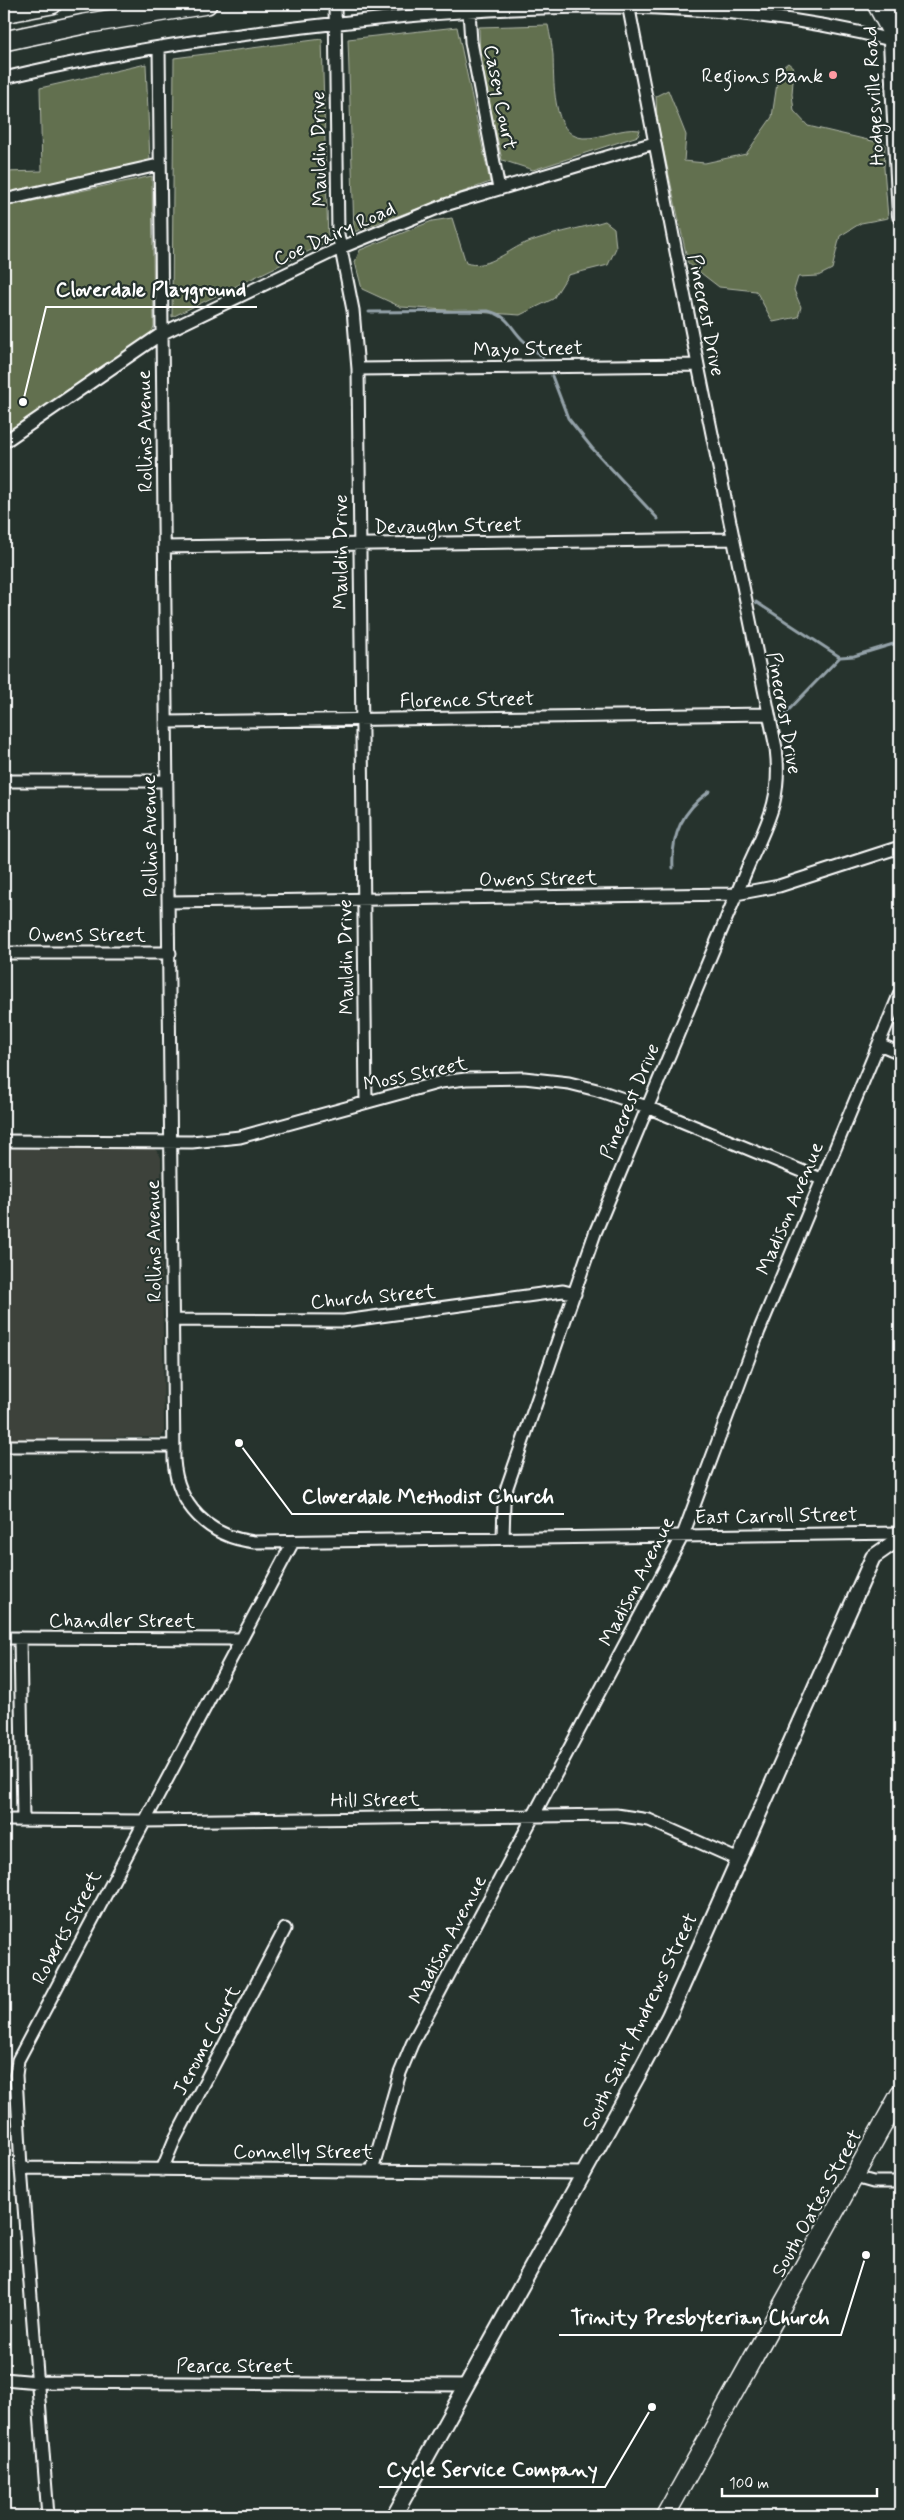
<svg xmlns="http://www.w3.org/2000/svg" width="904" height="2520" font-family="Mynerve,sans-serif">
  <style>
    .built { fill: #3c433a }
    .green { fill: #626f50; stroke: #b0b7a8 }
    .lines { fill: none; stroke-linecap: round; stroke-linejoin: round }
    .stream { stroke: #94a2a9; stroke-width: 3 }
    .minor-casing { stroke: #fff; stroke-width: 15 }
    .tertiary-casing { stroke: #fff; stroke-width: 18 }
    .primary-casing { stroke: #fff; stroke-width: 21 }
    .trunk-casing { stroke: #fff; stroke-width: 22 }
    .minor { stroke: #26332d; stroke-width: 11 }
    .tertiary { stroke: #26332d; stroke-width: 14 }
    .primary { stroke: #26332d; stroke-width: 18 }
    .trunk { stroke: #26332d; stroke-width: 19 }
    .poi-dot { fill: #ff9aa2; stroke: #26332d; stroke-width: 2 }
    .labels { text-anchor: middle; stroke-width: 4.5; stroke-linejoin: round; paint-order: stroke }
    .poi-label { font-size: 20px; fill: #fff; stroke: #26332d; text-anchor: end }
    .street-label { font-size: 20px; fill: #fff; stroke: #26332d }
    .leader { fill: none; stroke: #fff; stroke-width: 2 }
    .callout-dot { fill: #fff; stroke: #26332d; stroke-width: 2 }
    .callout-label { font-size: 21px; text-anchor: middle; font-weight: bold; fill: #fff; stroke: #26332d; stroke-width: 4.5; stroke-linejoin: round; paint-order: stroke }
  </style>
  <rect width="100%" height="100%" fill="#26332d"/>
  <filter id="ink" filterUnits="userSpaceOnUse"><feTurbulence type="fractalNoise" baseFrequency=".02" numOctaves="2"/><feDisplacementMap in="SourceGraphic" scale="10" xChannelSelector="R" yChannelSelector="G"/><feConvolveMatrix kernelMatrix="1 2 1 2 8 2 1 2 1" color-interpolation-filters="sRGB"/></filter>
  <g filter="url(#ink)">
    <path class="built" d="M4,1149H154L158,1152L161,1158L164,1433L161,1437L4,1439Z"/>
    <path class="green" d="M548,25C550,35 552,45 553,55C554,77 551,136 583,138C602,139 620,127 640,130L638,136L533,170L502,160L480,61L479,27Z
      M457,27L490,182L354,232L348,39Z
      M322,39L328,242L172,317L174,58Z
      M788,63L794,68L792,94L794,111L808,126L885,144L884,168L888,218L861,223L840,236L832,269L818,276L798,277L794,290L801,307L798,317L773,322L756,291L719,287L688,263L657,120L656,96L668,90L686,135L684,161L705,163L746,154L772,117L779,70Z
      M146,64L150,161L4,193V172L42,171L40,88Z
      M152,176L154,326L152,332L4,434V207Z
      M452,218L466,263C486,270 506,252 523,244C547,234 579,229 605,221L614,228L616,248L608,265L568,275L553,299L520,315L401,307L362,289L355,262L360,250L432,221Z"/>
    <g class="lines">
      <path class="stream" d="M369,312L488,311C511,317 509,327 524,341C530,347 537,352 543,357
        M552,376L568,418L592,448L658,519
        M756,602L840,657L854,656L900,642
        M780,719L840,657
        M673,868C671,835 682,811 710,791"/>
      <g class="minor-casing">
        <path id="minor" d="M335,4L338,234L353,310L358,369L366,1102
          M469,11L471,42L499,189
          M159,47L174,1460C177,1505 209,1537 254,1542L900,1533
          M4,78C137,46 273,29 408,16C568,2 736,0 891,40
          M4,200L158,165
          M358,369L698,365
          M4,442L161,334L340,248L445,205L654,143
          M164,547L733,539
          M166,722L769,714
          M4,781H167
          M169,902L736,894L779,886L900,847
          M4,953H170
          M879,1044L900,1053
          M4,1141L192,1142L240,1137L441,1082L466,1079L524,1078L569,1083L597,1090L647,1107L821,1179
          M172,1320L344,1321L563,1291L575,1294
          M4,1446H174
          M503,1538L504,1503L507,1487L595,1233L749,864C769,820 782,798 776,748L698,365L628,4
          M4,1638L240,1639
          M20,1638L23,1820
          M4,1820L144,1821L616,1815L649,1820L739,1860
          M21,2168L584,2173
          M162,2170L174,2141L285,1929
          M372,2171L400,2073L412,2044L683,1535L759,1331L900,993
          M855,2177L873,2182H900
          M4,2379L38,2382L466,2385
          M48,2516L21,2168L16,2075L18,2060L293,1542"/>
      </g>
      <g class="tertiary-casing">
        <path id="tertiary" d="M889,4L900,216
          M394,2516L637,2077L669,2016L873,1557L900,1538"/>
      </g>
      <g class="primary-casing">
        <path id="primary" d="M665,2516L900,2094"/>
      </g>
      <g class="trunk-casing">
        <path id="trunk" d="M877,4L890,28L900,18
          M4,13L52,4
          M4,41L84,24L207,4"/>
      </g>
      <use href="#minor" class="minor"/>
      <use href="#tertiary" class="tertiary"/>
      <use href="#primary" class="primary"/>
      <use href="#trunk" class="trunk"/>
    </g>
  </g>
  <circle class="poi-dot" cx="833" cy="75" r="5"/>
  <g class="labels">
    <g class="poi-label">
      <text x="823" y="82">Regions Bank</text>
    </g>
    <g class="street-label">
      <text transform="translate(873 96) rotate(-93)" y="7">Hodgesville Road</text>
      <text transform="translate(501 97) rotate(79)" y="7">Casey Court</text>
      <text transform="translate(318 149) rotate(-91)" y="7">Mauldin Drive</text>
      <text transform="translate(334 233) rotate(-24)" y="7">Coe Dairy Road</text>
      <text transform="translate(707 315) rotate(79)" y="7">Pinecrest Drive</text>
      <text transform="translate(528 348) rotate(-1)" y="7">Mayo Street</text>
      <text transform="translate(144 431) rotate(-91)" y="7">Rollins Avenue</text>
      <text transform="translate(448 525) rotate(-1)" y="7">Devaughn Street</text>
      <text transform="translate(340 552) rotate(-90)" y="7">Mauldin Drive</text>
      <text transform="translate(467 699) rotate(-1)" y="7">Florence Street</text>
      <text transform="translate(785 713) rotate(80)" y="7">Pinecrest Drive</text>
      <text transform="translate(149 836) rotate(-91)" y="7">Rollins Avenue</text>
      <text transform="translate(538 878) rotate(-1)" y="7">Owens Street</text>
      <text x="87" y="941">Owens Street</text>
      <text transform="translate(345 957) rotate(-91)" y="7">Mauldin Drive</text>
      <text transform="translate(415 1073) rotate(-12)" y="7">Moss Street</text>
      <text transform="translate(629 1101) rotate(-67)" y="7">Pinecrest Drive</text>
      <text transform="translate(789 1208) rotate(-67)" y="7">Madison Avenue</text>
      <text transform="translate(153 1241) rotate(-91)" y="7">Rollins Avenue</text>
      <text transform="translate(373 1296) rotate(-5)" y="7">Church Street</text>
      <text transform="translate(776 1515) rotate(-1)" y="7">East Carroll Street</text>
      <text transform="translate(636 1581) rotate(-63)" y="7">Madison Avenue</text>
      <text x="122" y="1627">Chandler Street</text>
      <text transform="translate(375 1799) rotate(-1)" y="7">Hill Street</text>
      <text transform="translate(66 1927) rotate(-62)" y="7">Roberts Street</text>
      <text transform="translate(447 1939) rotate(-62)" y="7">Madison Avenue</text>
      <text transform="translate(639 2021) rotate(-64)" y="7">South Saint Andrews Street</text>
      <text transform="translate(206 2040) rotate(-62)" y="7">Jerome Court</text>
      <text x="303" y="2158">Connelly Street</text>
      <text transform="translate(816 2203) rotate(-61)" y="7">South Oates Street</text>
      <text x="235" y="2372">Pearce Street</text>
    </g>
  </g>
  <path class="leader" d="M23 402L46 307H257M239 1443L292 1514H564M866 2255L841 2335H559M652 2407L605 2487H379"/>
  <g class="callout-dot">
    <circle cx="23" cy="402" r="5"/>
    <circle cx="239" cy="1443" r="5"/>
    <circle cx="866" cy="2255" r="5"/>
    <circle cx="652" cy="2407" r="5"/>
  </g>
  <g class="callout-label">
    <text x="151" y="296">Cloverdale Playground</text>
    <text x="428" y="1503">Cloverdale Methodist Church</text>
    <text x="700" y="2324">Trinity Presbyterian Church</text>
    <text x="492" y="2476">Cycle Service Company</text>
  </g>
  <rect width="904" height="2520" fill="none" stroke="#26332d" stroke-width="20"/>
  <rect x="10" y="10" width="884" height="2500" fill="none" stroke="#fff" stroke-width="2" filter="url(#ink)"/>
  <path d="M722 2488v8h155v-8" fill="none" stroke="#ffffff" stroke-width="2.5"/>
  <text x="729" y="2488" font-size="15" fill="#ffffff" stroke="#26332d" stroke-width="4" paint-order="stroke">100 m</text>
</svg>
